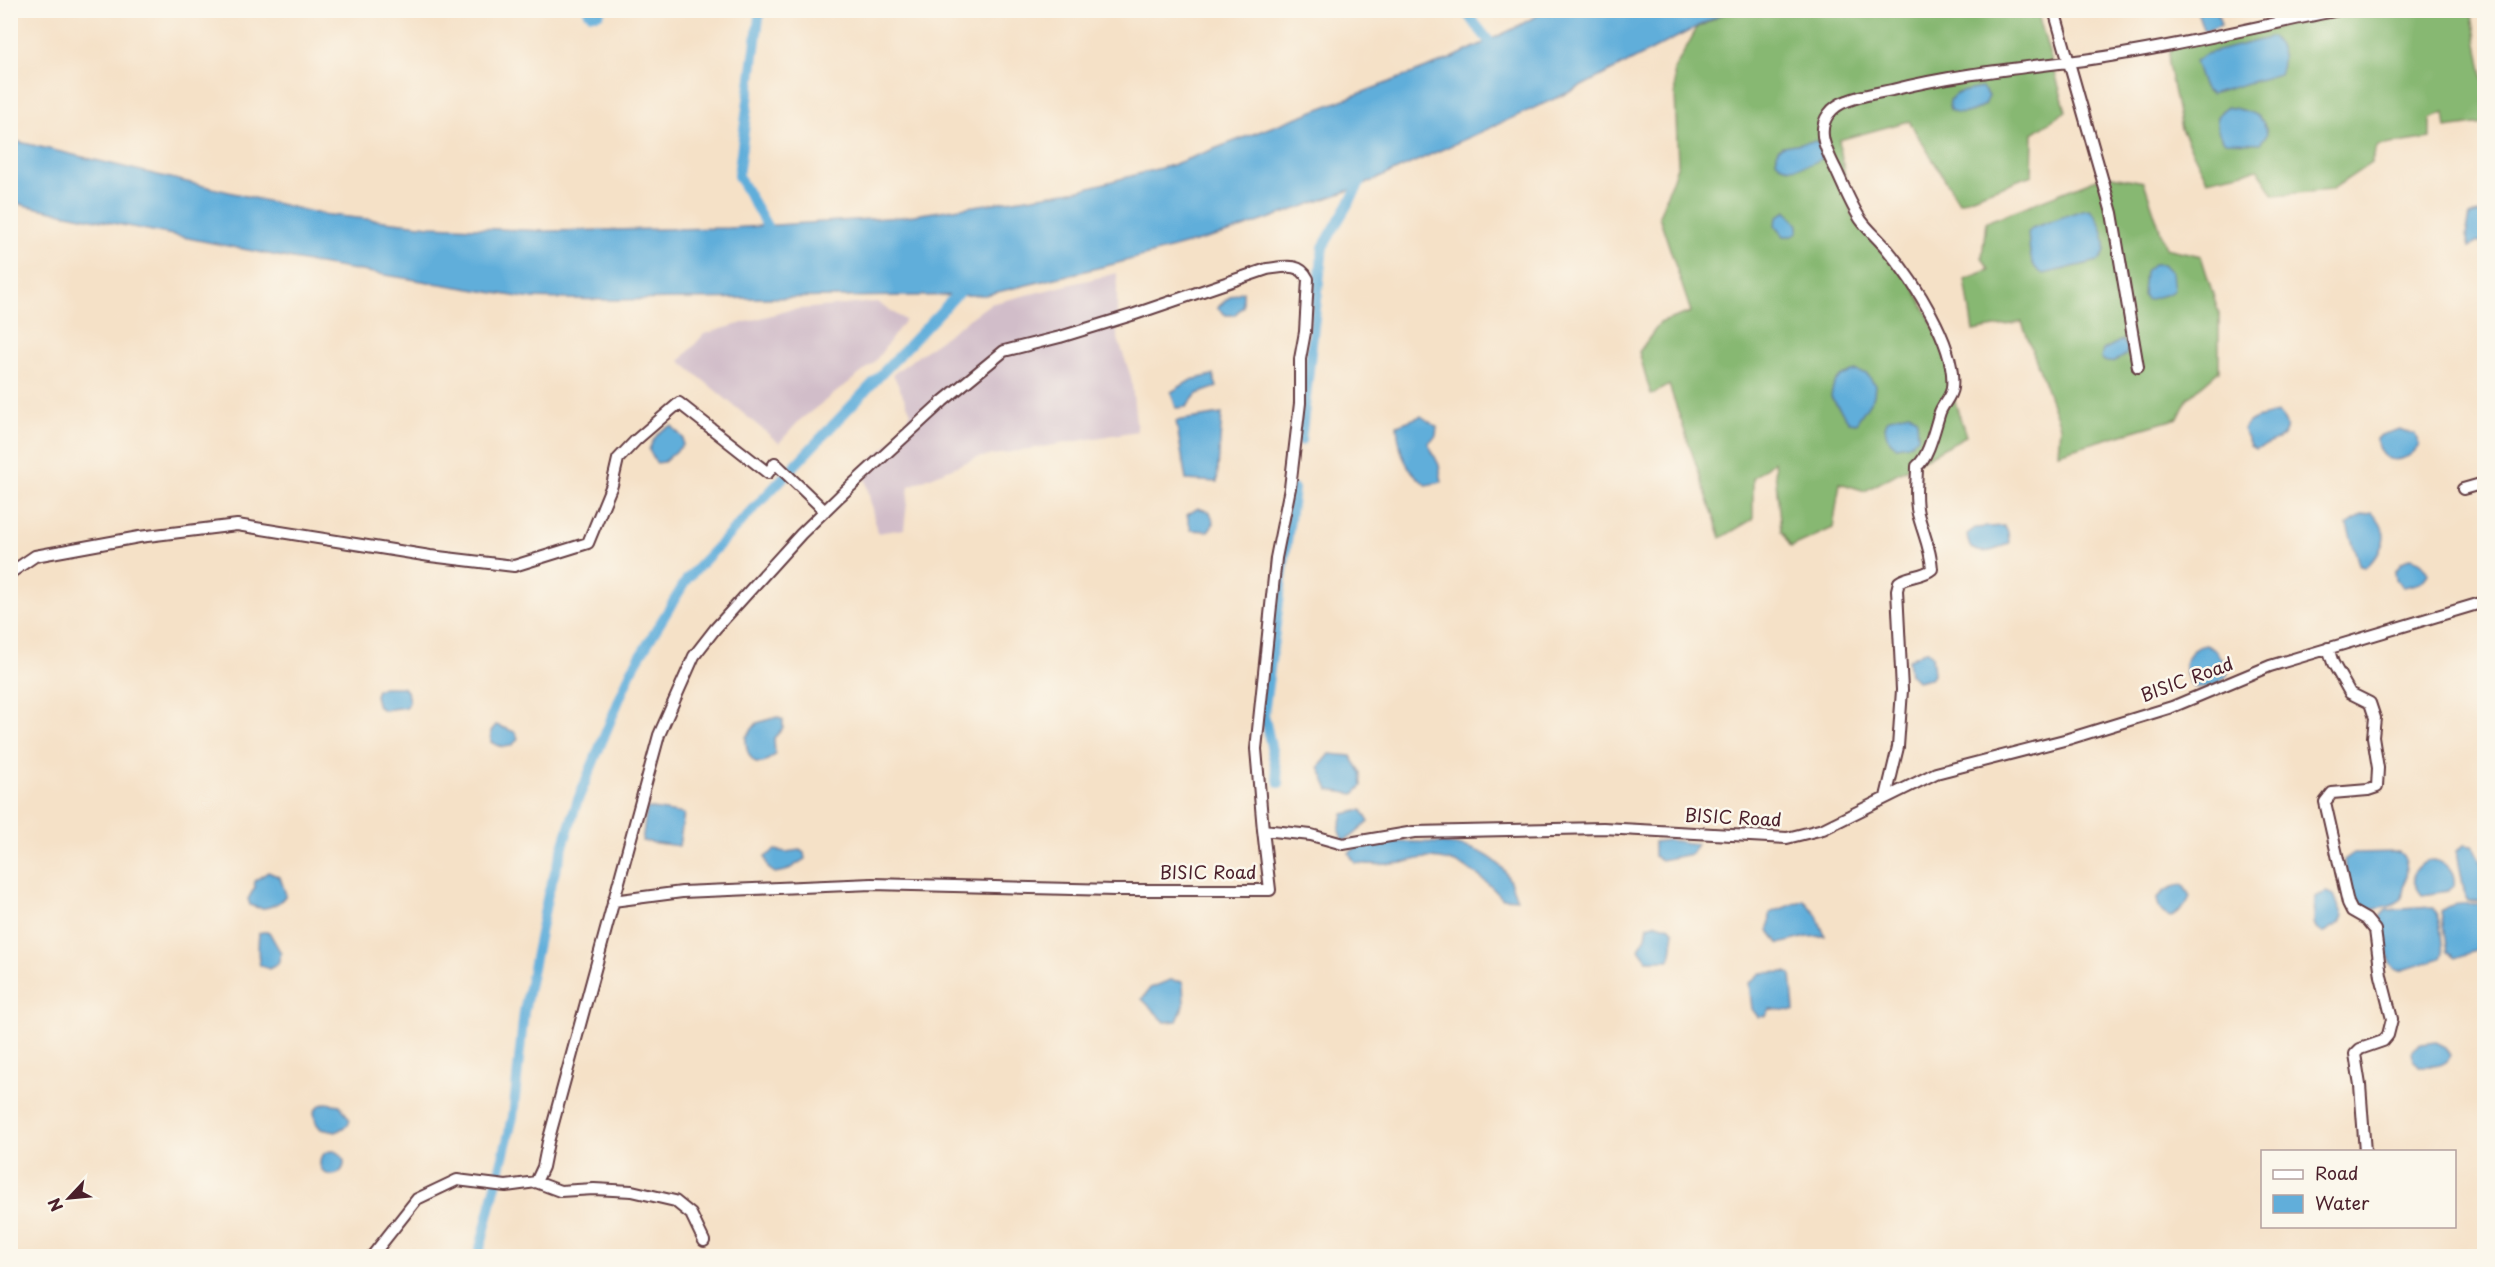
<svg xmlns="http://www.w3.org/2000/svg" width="2495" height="1267" font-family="'Playpen Sans',sans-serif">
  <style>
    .industrial { fill: #d1bdc9 }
    .forest { fill: #87b872; stroke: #686c4e; stroke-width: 1.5 }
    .water { fill: #61aeda; stroke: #566682; stroke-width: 1.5 }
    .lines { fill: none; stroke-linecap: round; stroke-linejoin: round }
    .canal { stroke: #61aeda; stroke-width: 10 }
    .river { stroke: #61aeda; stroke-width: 18 }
    .minor-casing { stroke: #643c42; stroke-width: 14 }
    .minor { stroke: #fff; stroke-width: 10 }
    .labels { text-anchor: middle; stroke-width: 5; stroke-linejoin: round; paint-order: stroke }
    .street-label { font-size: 18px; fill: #4a1f2b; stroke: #fbf7ec }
  </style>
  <rect width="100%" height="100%" fill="#fbf7ec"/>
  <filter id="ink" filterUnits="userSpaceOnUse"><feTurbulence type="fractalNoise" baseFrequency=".0167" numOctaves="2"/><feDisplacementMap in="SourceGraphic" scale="12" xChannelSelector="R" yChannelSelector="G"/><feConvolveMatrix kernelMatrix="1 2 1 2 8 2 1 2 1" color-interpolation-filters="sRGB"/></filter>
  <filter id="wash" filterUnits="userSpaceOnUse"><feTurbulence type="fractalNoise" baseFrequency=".008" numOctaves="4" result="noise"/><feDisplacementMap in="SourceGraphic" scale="24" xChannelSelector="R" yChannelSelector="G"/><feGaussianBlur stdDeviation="1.35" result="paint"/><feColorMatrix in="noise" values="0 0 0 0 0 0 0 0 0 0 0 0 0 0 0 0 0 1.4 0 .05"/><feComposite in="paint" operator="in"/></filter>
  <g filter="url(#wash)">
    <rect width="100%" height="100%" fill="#f5e1c7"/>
    <path class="industrial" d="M1117,273V336L1131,377L1137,431L976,458L909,486L904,529L877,533L863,467L894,439L911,413L893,374L990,304Z
      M877,302L905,320L873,364L800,420L779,443L680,361L704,334L789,310Z"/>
    <path class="forest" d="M1728,11H2037L2066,111L2033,133L2032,175L1959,202L1909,121L1839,140L1851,214L1911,282L1946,351L1954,399L1966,436L1865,491L1840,483L1833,528L1791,547L1781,531L1774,461L1753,478V519L1721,538L1669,385L1651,395L1639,352L1660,323L1691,312L1659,216L1678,164L1674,70L1697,28Z
      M2375,11H2471L2484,81V123L2446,128L2444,113L2430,119V138L2378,146L2371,163L2331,190L2274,195L2258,169L2207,180L2181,129L2168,64L2170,48L2327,17Z
      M2107,175L2144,182L2166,248L2201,256L2219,313V371L2188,398L2178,418L2058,453L2060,426L2022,322L1973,331L1965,279L1989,270L1982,257L1986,222Z"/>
    <path class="water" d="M1545,11H1728L1574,90L1359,187L1228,233L1114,264L985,295L609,300L525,298L313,263L27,206L11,201V140L321,214L430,226L546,231L729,228L901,217L1079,190L1172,165L1450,59L1513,29Z
      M2197,11H2217L2221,25L2206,31L2203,29Z
      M2272,37C2283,47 2285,61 2279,74L2211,94L2206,91L2203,85L2195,61L2206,54Z
      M1982,88L1989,96L1985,105C1974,111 1960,118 1950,110C1945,91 1968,91 1982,88Z
      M2227,107C2245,110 2266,113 2267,135L2260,143L2225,142C2215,131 2213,115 2227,107Z
      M1815,141L1822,144L1826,156C1814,164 1793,172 1780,165L1776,160L1778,149L1783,146Z
      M2090,209C2101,220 2113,251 2098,261L2044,274C2028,269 2030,247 2028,233L2032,228L2082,210Z
      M1787,211L1798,225V231L1793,236H1784L1775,225L1778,216Z
      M2484,213V245L2478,242L2469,247L2466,235L2470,216Z
      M2153,264H2163L2172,273L2174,290L2168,294L2147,300L2143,295L2145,271Z
      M1243,291V307L1234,315H1226L1217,308L1231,296Z
      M2122,340L2128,347L2126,355C2117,360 2109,367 2101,358L2103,350Z
      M1856,371L1867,374L1875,385L1874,396L1856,423L1849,422L1831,397C1833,379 1839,375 1856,371Z
      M1213,375L1217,387L1197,394L1186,407L1176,408L1171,392L1191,380Z
      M1909,413L1917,418L1918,438L1909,444L1896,446C1891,443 1889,441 1887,436C1880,416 1894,417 1909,413Z
      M2278,413C2301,435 2271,443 2255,449L2250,446L2243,429C2249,417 2266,416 2278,413Z
      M1222,414L1217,482L1186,480L1176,421Z
      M1421,416L1437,427L1436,436L1428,443L1439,465L1442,482L1426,485C1404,468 1399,452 1397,425Z
      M672,426L683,438V445L664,462L656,463L649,450C653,439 659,429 672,426Z
      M2400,429L2415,434L2419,445C2408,465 2377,466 2377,439L2381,435Z
      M1198,508L1210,512L1214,523L1208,531L1191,530L1187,515Z
      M2372,513C2393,531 2383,551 2366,567L2360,566L2358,561L2347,525L2362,515Z
      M2004,526L2008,532L2009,543C1994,552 1968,560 1967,534L1975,528Z
      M2409,558C2421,560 2424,563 2428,574C2421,585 2414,585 2402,587L2396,579L2395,572L2401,563Z
      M2206,645L2215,650L2229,670C2225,685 2206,689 2193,687C2180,669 2183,649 2206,645Z
      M1924,651H1928L1932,655L1934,673L1930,678L1917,681L1910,674L1908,660Z
      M383,687H402L407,691L409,702L406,707L384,710L378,707L375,695L377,690Z
      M777,717L783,720V728L774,738L775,755L763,763H756C747,755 746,748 746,737L757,723Z
      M496,725L515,732L518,738C512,750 501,748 491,742V731Z
      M1330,754L1351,756L1361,773L1362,786L1354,794L1329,790L1319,767Z
      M647,808L684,814L679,846L642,841Z
      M1362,810L1369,822L1351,837L1343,841L1339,831L1343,814Z
      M1668,840L1697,844L1691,854L1661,860L1654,856V842Z
      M1393,842C1427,842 1478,839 1503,869C1509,876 1513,890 1517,899L1502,898C1482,876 1461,859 1430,858C1421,857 1411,861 1402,863C1386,865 1371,865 1355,863L1349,853L1358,846Z
      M2464,845L2472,846C2486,860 2485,883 2484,901H2468L2465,896L2457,851Z
      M775,850L786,852L800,850L804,853L805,859L786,871L775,873L768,868L765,857Z
      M2399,852C2413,862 2404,883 2402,899L2391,906L2365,911L2359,908L2355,902L2344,860L2354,853Z
      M2433,860C2447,863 2456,871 2454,886L2448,891L2422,895C2408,877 2411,865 2433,860Z
      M268,872L280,877L286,895C278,906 263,912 250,905L248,899L255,887L254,881Z
      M2183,885L2190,896C2186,907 2181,911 2171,917C2161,914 2159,909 2157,899C2164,890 2171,886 2183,885Z
      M2326,892L2334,895L2343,916L2340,923L2323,933L2316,929L2314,923L2315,897Z
      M1804,900L1817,916L1825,936L1807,937L1779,944L1769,931L1770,913Z
      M2484,904V948L2455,958L2447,952L2441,911C2451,901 2471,904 2484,904Z
      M2432,907C2442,919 2441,939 2443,954L2441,958L2400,971L2395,969L2390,963L2379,918L2386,910Z
      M1657,923L1670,927L1674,932L1670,960H1647L1639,949L1646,936L1648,926Z
      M262,932H269L281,953L278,964L269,969L260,965C257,955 258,944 259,933Z
      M1786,972L1791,974L1794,1011L1770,1009L1766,1016L1758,1017L1752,1009L1749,983L1761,973Z
      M1170,980L1183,982L1184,1005L1177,1021L1165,1022L1142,999L1150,988Z
      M2436,1042L2446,1047L2451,1055C2446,1068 2431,1066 2419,1066L2413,1057L2412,1050L2421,1044Z
      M326,1103L340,1105L350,1120L348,1125L336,1132L321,1129L316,1123L314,1112L318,1106Z
      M320 1163a12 12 0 1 1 24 0a12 12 0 1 1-24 0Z"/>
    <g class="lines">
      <path class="canal" d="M760,10L738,176L767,226L771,239
        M1464,10L1497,51
        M1301,441L1323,247L1365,175
        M1279,783L1264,714L1294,489
        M478,1256L513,1117L524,1012L548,894L577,802L631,671L687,579L965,286"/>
      <path class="river" d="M592,10H597"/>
    </g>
  </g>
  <g filter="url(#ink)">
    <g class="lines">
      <g class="minor-casing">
        <path id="minor" d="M2054,10L2112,213L2138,367
          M2463,489L2484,483
          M10,573L35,556L139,537L237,525L430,556L514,566L588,543L612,485L618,459L636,440L679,403L768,473L775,463L825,511
          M2328,648L2333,663L2350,693L2370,703L2375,718L2373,737L2378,768L2377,787L2368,790L2332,793L2325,802L2348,903L2352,911L2366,919L2375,930L2381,976L2392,1019L2388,1035L2383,1041L2360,1049L2355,1054L2360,1085L2365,1152
          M1886,797L1898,747L1902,690L1897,590L1899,582C1909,575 1923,577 1932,569C1931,549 1923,533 1918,514C1914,497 1917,483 1917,466C1929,457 1935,427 1940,412C1943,404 1951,397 1952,388C1957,345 1912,279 1886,248C1878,238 1868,230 1861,220C1851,205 1844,187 1836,170C1831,160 1824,147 1823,136C1821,119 1832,106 1847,101C1861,95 1877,93 1892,90C1955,74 2020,68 2084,60C2170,48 2254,27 2339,10
          M613,901L682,892L872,884L1115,890H1270L1263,830L1311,835L1343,844L1414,832L1603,828L1787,838L1823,829L1936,773L2068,739L2172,707L2270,666L2484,602
          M536,1182L543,1167L548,1142L659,735L694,656L715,629L801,534L840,496L943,401L1004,351L1060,337L1135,314L1267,269C1284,267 1300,262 1308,279L1305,332L1300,359V403L1290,488L1276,558L1256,749L1263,830
          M372,1256L417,1199L457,1180L506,1186L536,1182L560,1191L594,1189L632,1191L675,1201L691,1214L704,1241"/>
      </g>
      <use href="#minor" class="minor"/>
    </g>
  </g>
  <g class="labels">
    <g class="street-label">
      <text transform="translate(2187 680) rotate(-20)" y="6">BISIC Road</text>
      <text transform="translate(1733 818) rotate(3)" y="6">BISIC Road</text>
      <text x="1208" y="879">BISIC Road</text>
    </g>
  </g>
  <rect width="2495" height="1267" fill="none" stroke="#fbf7ec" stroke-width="36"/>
  <rect x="2261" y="1150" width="195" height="78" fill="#fbf7ec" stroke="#b4a19f" stroke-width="1.5"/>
  <rect x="2273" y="1170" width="30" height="9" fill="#ffffff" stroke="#b4a19f" stroke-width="1.5"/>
  <text x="2315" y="1180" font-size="18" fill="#4a1f2b">Road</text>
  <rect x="2273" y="1195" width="30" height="18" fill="#61aeda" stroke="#b4a19f" stroke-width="1.5"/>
  <text x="2315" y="1210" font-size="18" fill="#4a1f2b">Water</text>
  <g transform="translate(69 1198) rotate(244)" stroke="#fbf7ec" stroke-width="4.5" paint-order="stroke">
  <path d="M0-4.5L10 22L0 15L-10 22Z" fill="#4a1f2b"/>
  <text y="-9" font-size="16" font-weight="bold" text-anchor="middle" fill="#4a1f2b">N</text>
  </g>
</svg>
